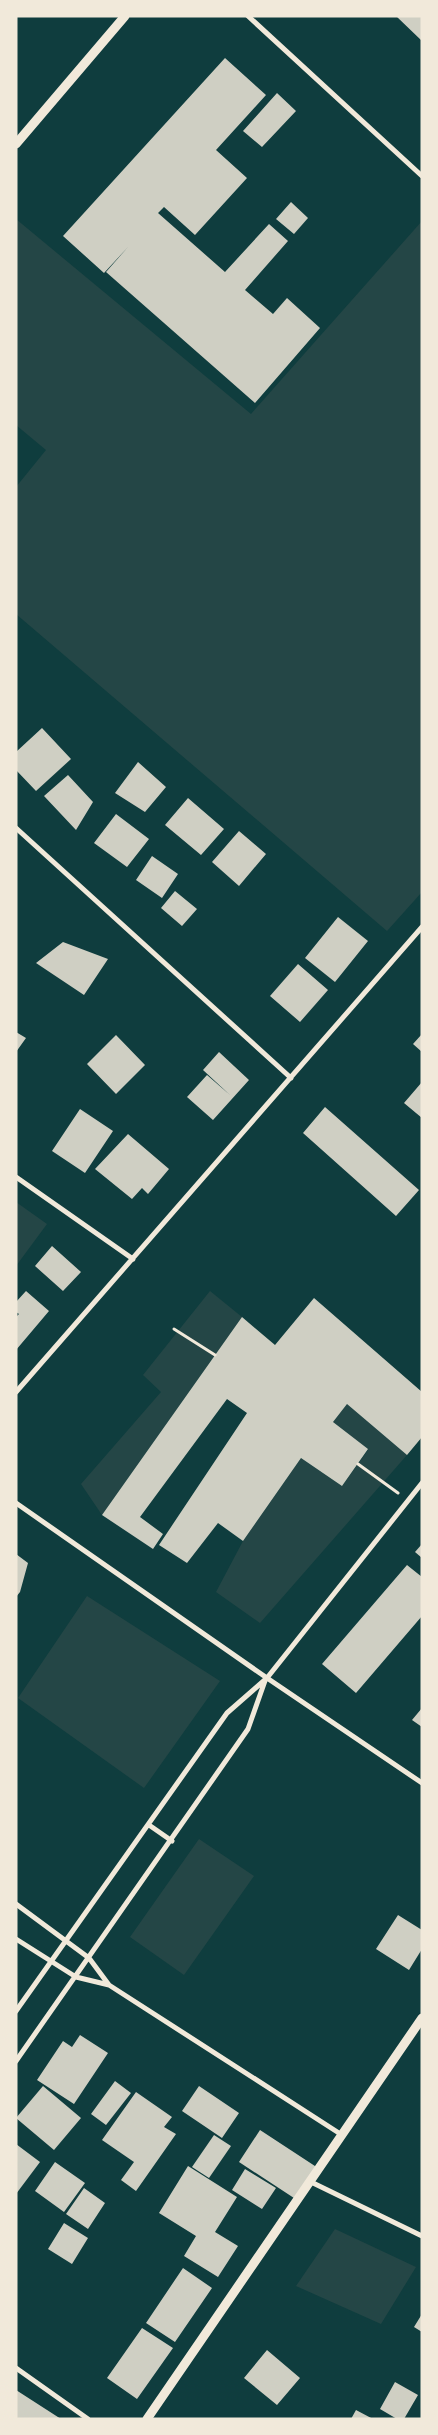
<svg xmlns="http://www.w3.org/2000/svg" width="438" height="2435" font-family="'Noto Sans',sans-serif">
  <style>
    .green { fill: #244646 }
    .building { fill: #cfcfc3 }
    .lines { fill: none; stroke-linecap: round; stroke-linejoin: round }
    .path { stroke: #f1e9da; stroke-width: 3 }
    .minor { stroke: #f1e9da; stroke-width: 5 }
    .tertiary { stroke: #f1e9da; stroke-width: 9 }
  </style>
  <rect width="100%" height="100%" fill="#0f3d3e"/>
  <path class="green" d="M16,219L251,414L422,221V892L387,931L16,614V487L46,450L16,425Z
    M16,1202L47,1224L16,1266Z
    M210,1291L242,1317L102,1515L81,1484L161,1392L143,1375Z
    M347,1404L407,1455L260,1623L216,1592L243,1541L301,1458L342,1486L368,1450L333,1422Z
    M87,1596L220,1681L144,1788L18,1698Z
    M199,1839L254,1876L184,1975L130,1937Z
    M335,2229L416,2267L381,2324L296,2286Z"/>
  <path class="building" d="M396,16H422V41Z
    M225,58L266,95L216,150L247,178L195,235L164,207L158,213L225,272L269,224L288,241L245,290L273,314L287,298L320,328L255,403L106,272L128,247L104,273L63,236Z
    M277,93L296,111L262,147L243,131Z
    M291,202L308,218L294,234L276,219Z
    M42,728L71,759L36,791L16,770V752Z
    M138,762L166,787L145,812L115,793Z
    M68,775L93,802L76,830L44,796Z
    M188,798L224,829L201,855L165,825Z
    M116,814L149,839L127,867L94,843Z
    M239,831L266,854L239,886L212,862Z
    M152,856L178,874L162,898L136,880Z
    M175,891L197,909L182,926L161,908Z
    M338,917L368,941L335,982L305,958Z
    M63,942L108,959L84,995L36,963Z
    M298,964L328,990L300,1022L270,996Z
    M16,1032L26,1038L16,1052Z
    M422,1034V1052L413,1044Z
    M116,1035L145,1065L116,1094L87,1064Z
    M219,1052L249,1080L213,1120L187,1097L207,1075L230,1095L203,1070Z
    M422,1082V1118L404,1103Z
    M325,1107L419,1190L396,1216L303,1133Z
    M80,1109L113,1131L85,1173L52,1151Z
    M128,1134L169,1169L148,1194L142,1188L132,1199L95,1169Z
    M52,1246L81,1272L63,1291L35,1266Z
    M26,1291L49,1311L16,1350V1317L19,1314L16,1312V1302Z
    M314,1298L422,1392V1437L407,1455L347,1404L333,1422L368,1449L342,1486L301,1458L243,1541L218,1523L187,1563L159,1545L247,1413L227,1399L140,1517L163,1534L153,1549L102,1515L242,1317L275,1345Z
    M422,1544V1558L415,1552Z
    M16,1554L28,1563L20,1592L16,1597Z
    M407,1565L422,1577V1616L356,1693L322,1664Z
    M422,1708V1727L412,1720Z
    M398,1915L422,1930V1949L409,1970L376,1949Z
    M80,2035L108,2053L74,2104L37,2080L63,2041L72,2047Z
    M115,2081L131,2093L106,2125L91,2114Z
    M43,2086L81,2118L54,2150L16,2118Z
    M199,2086L239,2113L222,2138L182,2111Z
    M136,2092L172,2117L164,2127L176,2134L136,2191L121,2180L134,2162L102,2140Z
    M260,2130L318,2168L297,2200L239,2162Z
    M214,2135L231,2146L209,2178L192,2167Z
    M16,2144L40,2162L16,2194Z
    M55,2162L85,2183L64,2212L35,2191Z
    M188,2166L237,2197L215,2232L238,2246L218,2277L184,2256L196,2236L159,2213Z
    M245,2169L276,2188L262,2209L232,2190Z
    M84,2188L105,2203L88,2229L66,2214Z
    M64,2223L88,2238L72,2264L48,2249Z
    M183,2268L212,2288L175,2342L146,2323Z
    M422,2314V2332L414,2327Z
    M142,2328L173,2348L137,2399L107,2378Z
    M267,2350L300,2378L277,2405L244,2378Z
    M395,2382L418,2395L404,2419H397L380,2409Z
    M16,2390L61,2419H16Z
    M356,2410L373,2419H351Z"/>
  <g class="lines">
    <path class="path" d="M174,1329L215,1355
      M358,1464L398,1493"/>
    <path class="minor" d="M248,16L422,176
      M16,828L291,1078
      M16,1177L133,1259
      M16,1392L422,927
      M16,1503L267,1678L422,1783
      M149,1825L172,1841
      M16,1904L89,1958L109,1985
      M16,1939L76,1977L109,1985L342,2135
      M16,2011L227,1713L267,1678L422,1483
      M16,2061L248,1729L266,1678
      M311,2182L422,2236
      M16,2368L88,2419"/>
    <path class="tertiary" d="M16,144L125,16
      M147,2419L422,2018"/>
  </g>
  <rect width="438" height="2435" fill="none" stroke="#f1e9da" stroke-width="35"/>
</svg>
